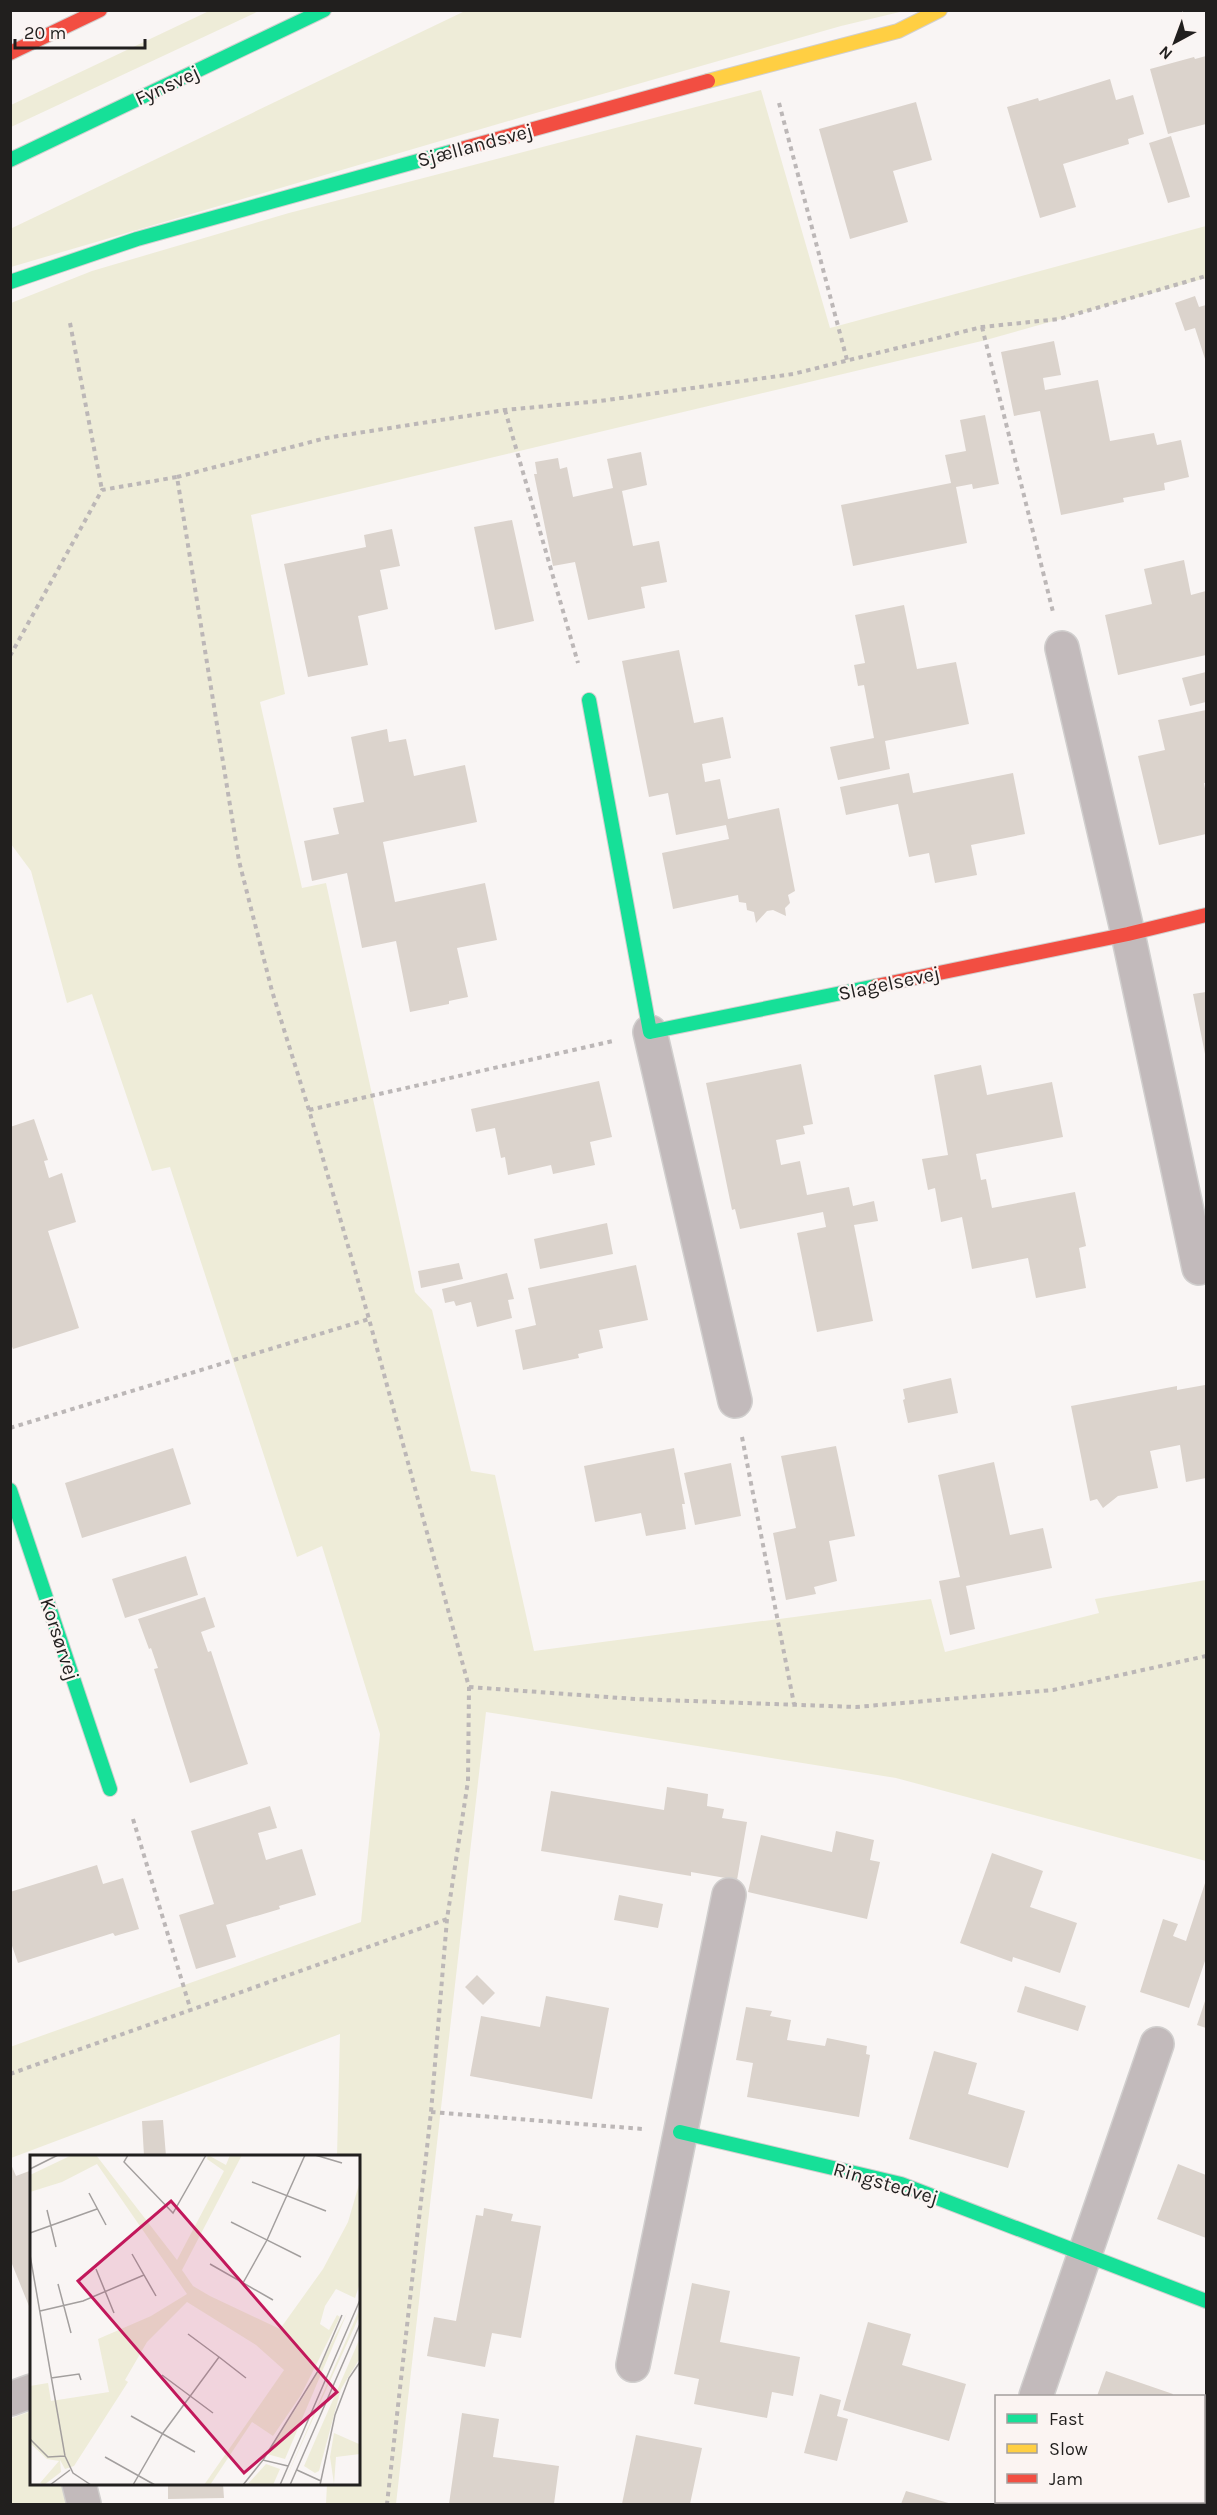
<svg xmlns="http://www.w3.org/2000/svg" width="1217" height="2515" font-family="Karla,sans-serif">
  <style>
    .green { fill: #eeecd8 }
    .building { fill: #dbd3cc }
    .lines { fill: none; stroke-linecap: round; stroke-linejoin: round }
    .street-casing { stroke: #d1cfce; stroke-width: 36 }
    .fast-casing { stroke: #d1cfce; stroke-width: 16 }
    .slow-casing { stroke: #d1cfce; stroke-width: 16 }
    .jam-casing { stroke: #d1cfce; stroke-width: 16 }
    .path { stroke: #bcb7b7; stroke-width: 4; stroke-dasharray: 4.5 4.5; stroke-linecap: butt }
    .street { stroke: #c2babb; stroke-width: 33 }
    .fast { stroke: #16e098; stroke-width: 14 }
    .slow { stroke: #ffcf43; stroke-width: 14 }
    .jam { stroke: #f24e42; stroke-width: 14 }
    .labels { text-anchor: middle; stroke-width: 4.5; stroke-linejoin: round; paint-order: stroke }
    .street-label { font-size: 20px; fill: #211f1e; stroke: #fbf4f2 }
    .inset-road { fill: none; stroke: #a39f9e; stroke-width: 1.5 }
    .view { fill: #c2185b; fill-opacity: 0.15; stroke: #c2185b; stroke-width: 3 }
    .inset-edge { fill: none; stroke: #211f1e; stroke-width: 3 }
  </style>
  <rect width="100%" height="100%" fill="#f9f5f4"/>
  <path class="green" d="M209,11H259L11,127V105Z
    M465,11H904L841,26L529,115L11,267L10,229Z
    M761,90L830,328L1206,226V278L986,340L251,515L285,694L260,702L302,888L326,883L415,1292L432,1310L471,1471L495,1475L534,1651L931,1599L945,1652L1099,1613L1095,1599L1206,1580V1861L896,1778L486,1712L396,2504H326L327,2484H358V2156H337L340,2034L11,2158L10,2047L361,1922L380,1734L322,1546L297,1557L170,1167L152,1171L92,994L67,1003L31,871L11,844V303L92,271L289,213Z
    M31,2411L32,2484H63L67,2504H11L10,2419Z"/>
  <path class="building" d="M1206,56V124L1168,134L1150,69L1194,57L1195,59Z
    M1110,79L1116,100L1133,95L1144,134L1128,139L1129,144L1063,164L1076,207L1040,218L1007,107L1038,98L1039,101Z
    M916,102L932,160L893,171L908,222L850,239L819,129Z
    M1171,136L1190,197L1168,203L1149,143Z
    M1195,296L1199,307L1206,305V362L1195,328L1185,331L1175,303Z
    M1054,341L1061,375L1043,378L1045,390L1098,380L1110,441L1154,433L1157,445L1181,440L1189,477L1164,483L1165,490L1123,498L1124,502L1061,515L1040,411L1014,416L1001,352Z
    M985,415L999,484L973,489L972,484L956,487L967,543L853,566L841,505L951,483L945,455L966,451L960,420Z
    M641,452L647,485L622,491L633,546L659,541L667,582L641,587L645,608L588,620L575,562L553,566L534,474H537L535,462L558,458L560,469L567,467L573,497L613,488L607,459Z
    M512,520L534,621L495,630L474,527Z
    M392,529L400,566L380,570L388,609L358,616L368,665L308,677L284,564L366,547L364,535Z
    M1184,560L1191,595L1206,591V655L1118,675L1105,615L1152,604L1144,569Z
    M904,605L917,669L956,662L969,724L885,741L890,769L838,780L830,747L874,738L864,685L858,686L854,665L865,663L855,615Z
    M679,650L694,723L723,717L731,758L702,764L705,782L720,779L728,819L779,808L795,891L788,895L790,903L785,908L786,916L773,910L767,911L756,923L754,912L747,910L746,903L739,902L738,895L673,909L662,853L729,839L726,825L676,835L668,793L649,797L622,661Z
    M1206,672V702L1190,706L1182,678Z
    M1206,710V783H1204L1206,794V834L1159,845L1138,756L1165,750L1158,720Z
    M387,729L389,742L406,739L414,776L465,765L477,822L383,842L395,902L485,883L497,940L457,948L468,997L449,1001V1004L410,1012L396,941L362,948L347,873L312,881L304,841L339,834L333,808L364,802L351,737Z
    M909,773L913,793L1013,773L1025,834L971,845L977,875L935,883L929,853L909,857L898,804L846,815L840,787Z
    M1206,992V1054H1205L1193,994Z
    M801,1064L813,1124L803,1126L805,1134L776,1140L781,1165L800,1161L807,1195L849,1187L853,1206L874,1201L878,1221L854,1225L873,1321L817,1332L797,1233L826,1227L823,1212L740,1229L735,1209L732,1210L706,1083Z
    M981,1065L987,1095L1052,1082L1063,1137L976,1154L981,1180L986,1179L992,1208L1075,1192L1086,1246L1079,1248L1086,1288L1036,1298L1028,1258L972,1269L962,1217L941,1222L935,1188L928,1190L922,1159L948,1155L934,1075Z
    M599,1081L612,1137L590,1142L595,1165L553,1174L551,1165L508,1175L505,1157L501,1158L495,1128L476,1132L471,1109Z
    M34,1119L48,1160L44,1161L49,1178L62,1173L76,1222L48,1231L79,1328L13,1349L10,1342V1127Z
    M607,1223L613,1254L540,1269L534,1239Z
    M459,1263L463,1279L421,1288L418,1271Z
    M636,1265L648,1320L599,1330L603,1348L578,1354L579,1358L523,1370L515,1330L536,1325L528,1288Z
    M507,1273L514,1299L508,1300L512,1318L477,1327L471,1302L456,1306L454,1301L445,1303L442,1289Z
    M951,1378L958,1413L908,1423L903,1400L905,1399L903,1389Z
    M1205,1385L1206,1478L1186,1482L1180,1445L1150,1451L1158,1488L1118,1496L1103,1508L1097,1499L1090,1501L1071,1406L1177,1386V1390Z
    M836,1446L855,1536L829,1541L837,1581L814,1587L816,1594L786,1600L773,1533L796,1528L781,1456Z
    M173,1448L191,1504L82,1538L65,1483Z
    M674,1448L685,1504H682L686,1529L646,1536L641,1513L595,1522L584,1466Z
    M994,1462L1010,1535L1043,1528L1052,1568L966,1586L975,1629L950,1635L939,1581L960,1577L938,1475Z
    M731,1463L741,1516L695,1525L684,1473Z
    M186,1556L198,1595L125,1618L112,1579Z
    M205,1597L215,1627L201,1632L208,1652L211,1651L248,1764L190,1783L154,1669L158,1668L151,1648L149,1649L138,1619Z
    M667,1787L708,1794L707,1806L724,1809L722,1818L747,1822L737,1880L691,1872V1876L541,1851L551,1791L664,1810Z
    M270,1806L277,1828L258,1833L266,1860L302,1849L316,1895L279,1906L280,1909L226,1925L236,1957L196,1969L179,1915L214,1904L191,1831Z
    M836,1831L874,1840L870,1860L880,1862L867,1919L748,1892L761,1835L832,1852Z
    M992,1853L1043,1871L1030,1907L1077,1923L1060,1973L1013,1957L1012,1962L960,1943Z
    M97,1865L103,1884L123,1878L139,1929L115,1936L113,1933L18,1963L10,1940V1892Z
    M1206,1880V1958L1189,2008L1140,1992L1163,1919L1178,1924L1173,1936L1186,1941Z
    M619,1895L663,1904L658,1928L614,1920Z
    M477,1975L495,1993L483,2005L465,1987Z
    M1025,1986L1086,2006L1078,2031L1017,2012Z
    M546,1996L609,2008L592,2099L470,2076L481,2016L540,2027Z
    M1206,1998V2028L1197,2025Z
    M746,2007L772,2011L770,2016L791,2020L787,2040L825,2046L827,2038L867,2046L866,2054L870,2055L859,2117L747,2097L753,2063L736,2060Z
    M934,2051L977,2063L968,2094L1025,2111L1008,2168L909,2139Z
    M163,2120L166,2156H144L142,2121Z
    M10,2162L16,2176L32,2170L31,2311L10,2259Z
    M1178,2164L1206,2175V2238L1157,2219Z
    M484,2208L513,2214L511,2221L541,2226L521,2338L492,2333L485,2367L427,2356L434,2317L456,2321L476,2215L483,2216Z
    M692,2283L730,2291L720,2342L800,2357L793,2396L772,2392L767,2418L694,2404L699,2379L674,2374Z
    M868,2322L911,2334L902,2365L966,2384L949,2441L843,2410Z
    M1106,2371L1173,2394L1172,2396H1097Z
    M820,2394L841,2400L837,2416L848,2419L837,2461L804,2453Z
    M462,2413L499,2419L493,2457L559,2466L554,2504H449Z
    M636,2435L702,2448L690,2504H622Z
    M168,2484H223L224,2498L168,2499Z
    M906,2491L952,2504H901Z
    M1064,2502H1115L1123,2504H1063Z"/>
  <g class="lines">
    <g class="street-casing">
      <path id="street" d="M1062,648L1128,934L1199,1268
        M650,1032L735,1401
        M633,2365L729,1895
        M1036,2396L1157,2044
        M10,2399L32,2391
        M79,2484L84,2504"/>
    </g>
    <g class="fast-casing">
      <path id="fast" d="M10,160L324,10
        M10,282L137,239L454,151
        M589,700L650,1032L876,986
        M10,1490L110,1789
        M680,2132L901,2184L1206,2301"/>
    </g>
    <g class="slow-casing">
      <path id="slow" d="M708,81L898,31L940,10"/>
    </g>
    <g class="jam-casing">
      <path id="jam" d="M10,53L100,10
        M454,151L708,81
        M876,986L1128,934L1206,915"/>
    </g>
    <path class="path" d="M779,103L847,360
      M70,323L102,490
      M982,327L1053,612
      M505,410L578,663
      M177,477L326,438L505,410L600,401L793,374L982,327L1059,319L1206,276
      M10,656L102,490L177,477L239,861L272,991L309,1110L369,1319
      M309,1110L613,1041
      M10,1428L369,1319L469,1687L468,1781L447,1919L431,2112L387,2504
      M742,1437L794,1704
      M469,1687L635,1699L856,1707L1053,1690L1206,1656
      M133,1819L191,2011
      M10,2074L447,1919
      M431,2112L643,2129"/>
    <use href="#street" class="street"/>
    <use href="#fast" class="fast"/>
    <use href="#slow" class="slow"/>
    <use href="#jam" class="jam"/>
  </g>
  <g class="labels">
    <g class="street-label">
      <text transform="translate(167 85) rotate(-25)" y="7">Fynsvej</text>
      <text transform="translate(475 145) rotate(-15)" y="7">Sjællandsvej</text>
      <text transform="translate(889 983) rotate(-12)" y="7">Slagelsevej</text>
      <text transform="translate(60 1639) rotate(72)" y="7">Korsørvej</text>
      <text transform="translate(886 2183) rotate(16)" y="7">Ringstedvej</text>
    </g>
  </g>
  <g transform="translate(30 2155)">
    <rect width="330" height="330" fill="#f9f5f4"/>
    <path d="M42,0H66L147,105L194,16L177,4L178,0L196,10L200,0H212L152,115L163,131L180,141L250,174L293,114L318,67L330,26V128L325,143L306,134L295,151L290,169L299,175L307,160L310,162L271,240L243,281L222,267L180,330H174L254,215L226,190L157,147L117,187L95,225L98,227L44,311L35,314L30,305L31,317L14,330L10,328L29,306L17,304L0,288V231L18,228L21,246L79,237L68,184L121,161L157,139L67,9L32,27L0,37V20ZM330,153L329,162L253,330ZM317,158L255,304L237,299L275,239ZM330,183V203L311,234L289,316L285,318L274,311ZM304,278L329,289L330,299L306,302L304,329L300,302ZM236,309L250,314L243,330H217Z" fill="#eeecd8"/>
    <path class="inset-road" d="M98,0L94,7L143,58L176,0M285,0L312,8M0,14L28,0M222,27L296,56M59,38L76,70M17,55L26,92M201,67L271,102M0,78L67,54M102,99L126,141M0,100L35,301L43,318L61,330M180,109L243,145M66,114L84,158M213,128L237,85L275,0M28,129L41,178M10,156L53,146L114,120M158,179L189,202M132,220L183,258M21,223L49,219L51,225M101,261L165,297M0,284L18,302L35,301M75,302L125,330M233,305L288,216L312,160M267,315L291,326M20,330L40,315M103,330L133,278L189,202L216,223M213,330L233,305L258,311M250,330L330,145M260,330L330,169M290,330L305,260L319,223L330,207"/>
    <path class="view" d="M141,46L307,237L214,318L48,126Z"/>
    <rect width="330" height="330" class="inset-edge"/>
  </g>
  <rect width="1217" height="2515" fill="none" stroke="#211f1e" stroke-width="24"/>
  <rect x="995" y="2395" width="210" height="108" fill="#fbf4f2" stroke="#a49f9d" stroke-width="1.5"/>
  <rect x="1007" y="2414" width="30" height="9" fill="#16e098" stroke="#a49f9d" stroke-width="1.5"/>
  <text x="1049" y="2425" font-size="18" fill="#211f1e">Fast</text>
  <rect x="1007" y="2444" width="30" height="9" fill="#ffcf43" stroke="#a49f9d" stroke-width="1.5"/>
  <text x="1049" y="2455" font-size="18" fill="#211f1e">Slow</text>
  <rect x="1007" y="2474" width="30" height="9" fill="#f24e42" stroke="#a49f9d" stroke-width="1.5"/>
  <text x="1049" y="2485" font-size="18" fill="#211f1e">Jam</text>
  <g transform="translate(1175 42) rotate(221)" stroke="#fbf4f2" stroke-width="4.5" paint-order="stroke">
  <path d="M0-4.5L10 22L0 15L-10 22Z" fill="#211f1e"/>
  <text y="-9" font-size="16" font-weight="bold" text-anchor="middle" fill="#211f1e">N</text>
  </g>
  <path d="M15 39v9h130v-9" fill="none" stroke="#211f1e" stroke-width="3"/>
  <text x="24" y="39" font-size="18" fill="#211f1e" stroke="#fbf4f2" stroke-width="4.5" paint-order="stroke">20 m</text>
</svg>
